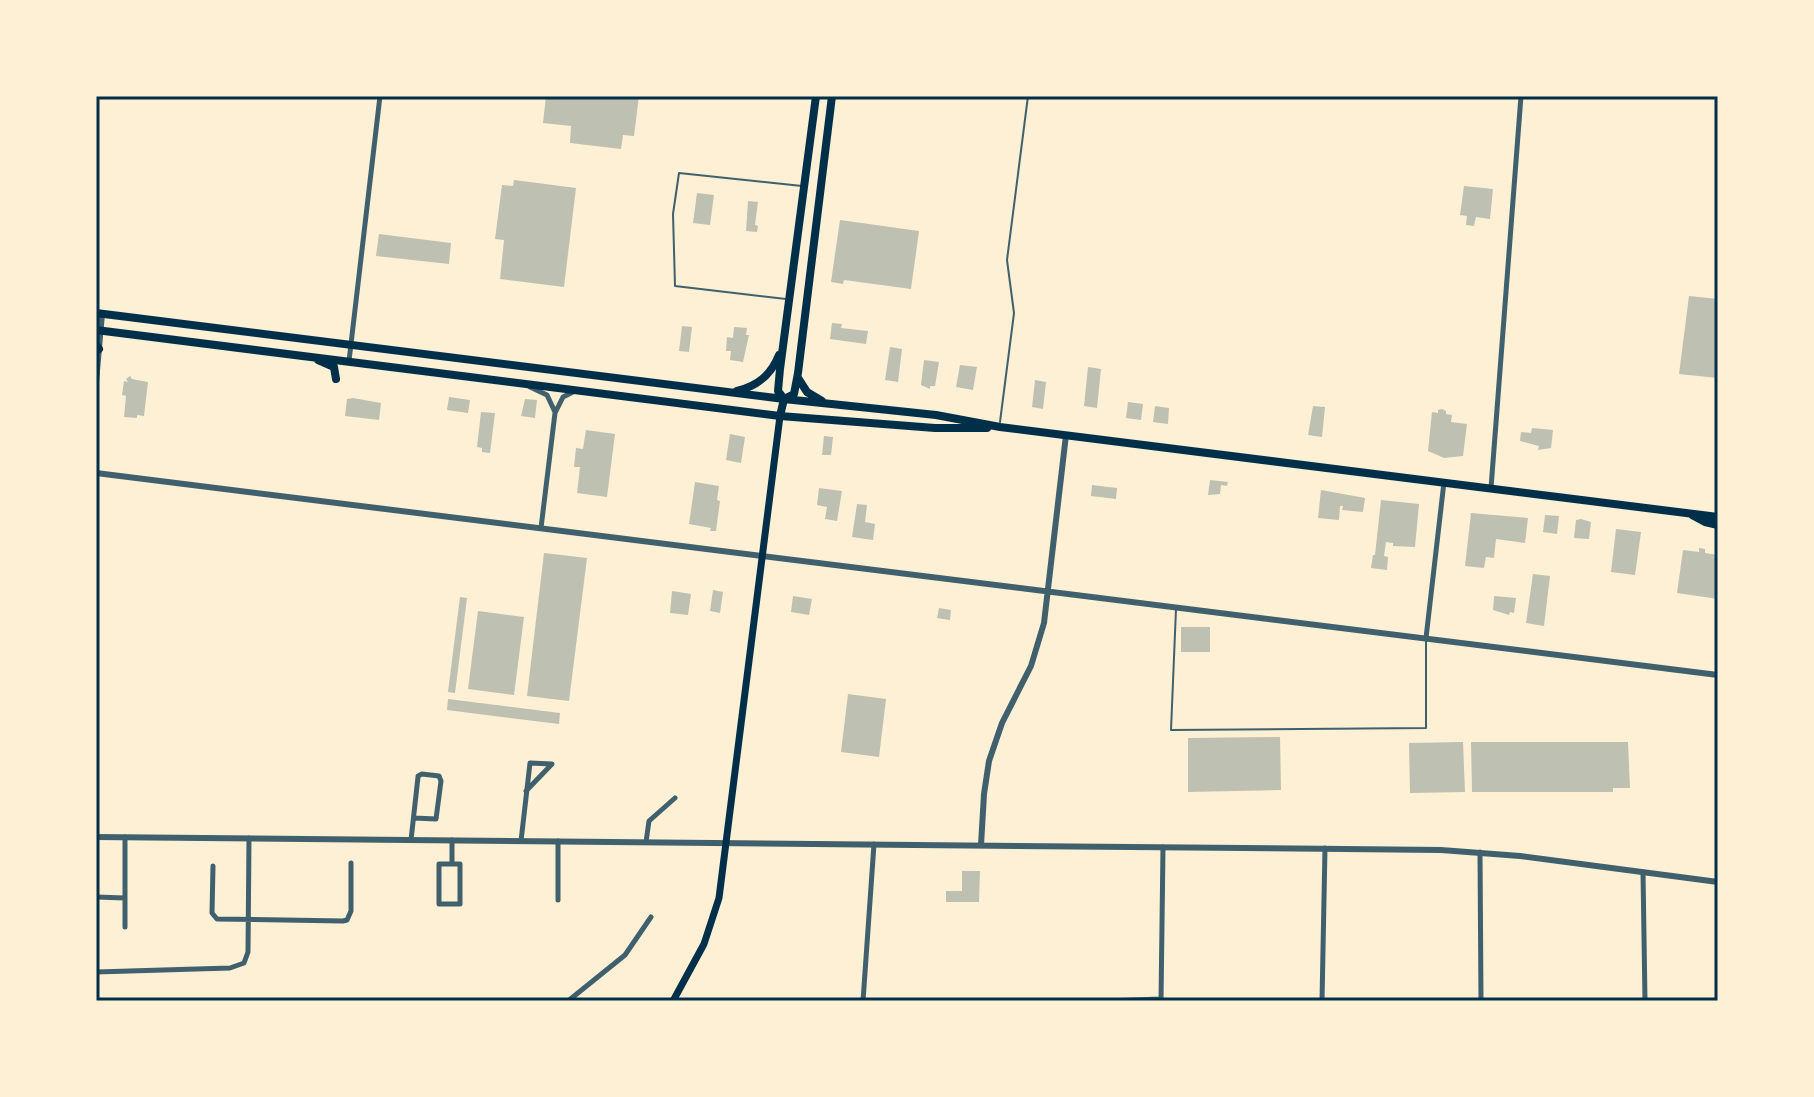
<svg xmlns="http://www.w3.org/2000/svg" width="1814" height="1097" font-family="'Sofia Sans Condensed',sans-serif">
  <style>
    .building { fill: #bec0b2 }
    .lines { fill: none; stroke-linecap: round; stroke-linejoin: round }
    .service { stroke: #3f606c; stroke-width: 2 }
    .minor { stroke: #3f606c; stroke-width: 5 }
    .tertiary { stroke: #3f606c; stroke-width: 6 }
    .secondary { stroke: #003049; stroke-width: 7 }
    .trunk { stroke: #003049; stroke-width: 8 }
    .neatline { fill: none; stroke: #003049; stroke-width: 3 }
  </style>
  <rect width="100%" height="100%" fill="#fdf0d5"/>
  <path class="building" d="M546,96H639L634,136L623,135L621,149L570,143L571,126L543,123Z
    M514,180L576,188L564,287L500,279L504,240L495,239L502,185L513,186Z
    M1464,186L1493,189L1490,219L1476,217L1474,226L1466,225L1467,216L1460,215Z
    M697,193L714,195L710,225L693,223Z
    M748,201L758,202L755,225L758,226L757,232L746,231Z
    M840,220L919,231L911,289L844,280L843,284L831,282Z
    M379,234L451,243L449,264L376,256Z
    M1689,296L1718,299V378L1679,374Z
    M832,323L842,324L841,328L868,331L866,344L830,339Z
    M682,326L692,327L689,352L679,351Z
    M734,327L747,328L746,335H749L743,362L730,360L731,351H726L727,337L733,338Z
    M890,347L902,349L898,382L885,380Z
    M924,360L939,362L935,386H930V389L921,385Z
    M960,365L977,367L973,390L956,387Z
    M1088,367L1101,369L1097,408L1084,406Z
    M130,376L132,379L148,382L144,416L137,415V418L124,417L126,396L122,395L124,381L128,382L126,379Z
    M1035,380L1046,382L1043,409L1032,407Z
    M449,397L470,400L468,413L447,410Z
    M353,398L381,403L379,420L345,416L347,399Z
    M525,399L537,400L535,418L521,416Z
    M1128,402L1143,404L1141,420L1126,418Z
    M1155,406L1169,408L1168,424L1153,422Z
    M1313,406L1325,407L1322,437L1308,435Z
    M1442,409L1446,411V414L1452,415L1451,422L1467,424L1463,456L1444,458L1428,451L1432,412L1438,413V410Z
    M481,412L495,413L490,453L482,452V448L477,447Z
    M1532,428L1553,430L1551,448L1538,450L1539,446L1520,441L1521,432L1531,433Z
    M586,430L615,434L607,497L577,493L580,467H574L576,448L583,449Z
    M730,434L745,437L741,463L726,460Z
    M824,436L833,437L831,455H822Z
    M1210,480L1228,482L1227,486L1221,485L1220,494L1208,495Z
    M695,482L719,486L717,500L720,501L716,531H710L711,528L689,524Z
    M1092,485L1117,488L1116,499L1091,496Z
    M819,488L842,491L837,521L825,519L827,507L817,505Z
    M1321,490L1365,498L1363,512L1342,510L1343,506H1340L1339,520L1318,518Z
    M1381,500L1419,504L1415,547L1393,546V543L1386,542L1384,556L1388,557L1387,570L1371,568L1373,555H1375Z
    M857,504L867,505L865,522L875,524L873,540L852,537Z
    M1471,513L1528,518L1525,543L1496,539L1494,558L1486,557L1484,568L1465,566Z
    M1545,515L1559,516L1557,534L1543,532Z
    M1581,519L1591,522L1589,539L1574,538L1576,520Z
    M1616,529L1641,532L1635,575L1611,572Z
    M1699,548L1705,549V553L1718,555V599L1677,593L1683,550L1699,552Z
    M544,553L587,558L569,701L527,696Z
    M1533,574L1550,576L1544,626L1526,623Z
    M713,590L723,592L720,613L710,611Z
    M672,591L691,594L688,615L670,613Z
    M793,596L812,599L809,615L791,612Z
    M1494,596L1516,598L1514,613L1510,612L1509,615L1493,610Z
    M460,597L467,598L455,693L448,692Z
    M939,608L951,610L950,620L937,618Z
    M478,611L524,617L514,695L468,689Z
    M1181,627H1210V652H1181Z
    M848,694L886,699L879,757L841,752Z
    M448,699L560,713L559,724L447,710Z
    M1280,737L1281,790L1188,792V738Z
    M1463,742L1465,792L1410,793L1409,743Z
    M1471,742H1628L1630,788H1613V792H1472Z
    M962,871H980L979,902H946V891H962Z"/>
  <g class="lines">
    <path class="service" d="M786,299L675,286L673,214L679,173L802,186
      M1000,422L1014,313L1007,260L1028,96
      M1176,609L1171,730L1426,728V640"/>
    <path class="minor" d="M349,361L380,96
      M530,387L547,395L555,412
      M1491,488L1521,96
      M541,528L555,413L563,397L575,391
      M1426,638L1444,482
      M411,840L418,777V776L422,774L439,776L441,781L436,819L414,818
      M521,841L530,763L552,764L526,791
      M558,841V900
      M646,842L649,821L675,798
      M1480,852L1481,1001
      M452,863V840
      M439,864H460V904H439Z
      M213,866L212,913L217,919L343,921L347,920L351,911V863
      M1643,872L1645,1001
      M96,897L125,898
      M125,927V837
      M96,972L230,968L244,963L248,952L249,838
      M568,1001L625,955L651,917
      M863,1001L874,844
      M1110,1001L1160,999
      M1161,1001L1163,847
      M1322,1001L1325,848"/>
    <path class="tertiary" d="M96,382L102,314
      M96,473L1718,675
      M96,837L1441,850L1520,856L1718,882
      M981,845L984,794L989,761L1002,723L1031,666L1044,623L1066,435"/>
    <path class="secondary" d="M673,1001L704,944L719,898L780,416"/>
    <path class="trunk" d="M96,313L784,399L936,415L1000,427L1718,517
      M96,330L780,416L935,428H987
      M96,345L99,349
      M318,360L334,367L336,379
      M798,378L807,392L822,401
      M737,391C758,386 771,375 779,355
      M784,399L794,394L798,373L832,96
      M780,416L784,399L778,391L780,369L816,96
      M1692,515L1705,522L1718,525"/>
  </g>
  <rect width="1814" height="1097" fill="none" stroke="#fdf0d5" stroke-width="196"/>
  <rect x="98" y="98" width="1618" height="901" class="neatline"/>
</svg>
